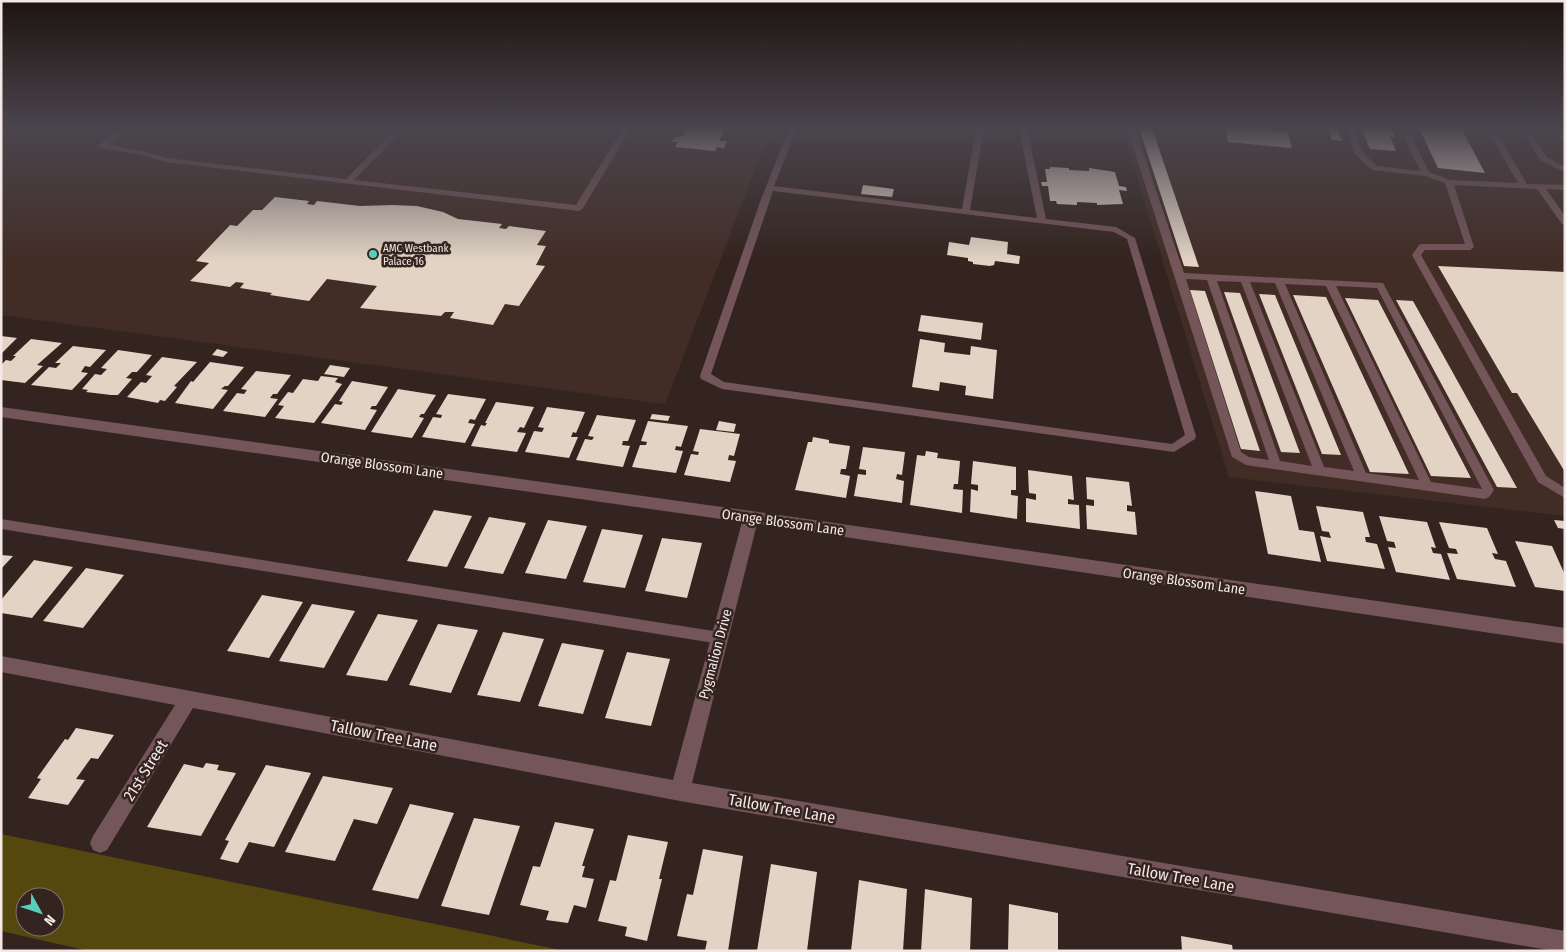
<svg xmlns="http://www.w3.org/2000/svg" width="1566" height="952" font-family="'Fira Sans Condensed',sans-serif">
  <style>
    .built { fill: #422d26 }
    .green { fill: #55480e; fill-rule: evenodd }
    .building { fill: #e2d3c5 }
    .lines { fill: none; stroke-linecap: round; stroke-linejoin: round }
    .lane { fill: #74555a; fill-rule: evenodd }
    .street { fill: #74555a; fill-rule: evenodd }
    .poi-dot { fill: #5acebd; stroke: #34241f; stroke-width: 2 }
    .labels { text-anchor: middle; stroke-width: 5; stroke-linejoin: round; paint-order: stroke }
    .far-poi-label { font-size: 11px; fill: #f3e8e5; stroke: #34241f; text-anchor: start }
    .street-label { font-size: 14px; fill: #f3e8e5; stroke: #34241f }
    .near-street-label { font-size: 16px; fill: #f3e8e5; stroke: #34241f }
  </style>
  <rect width="100%" height="100%" fill="#34241f"/>
  <path class="built" d="M1,128H774L756,167L665,404L1,315Z
    M1122,128H1565V516L1229,477Z"/>
  <path class="green" d="M1,834L565,951H89L1,931ZM25,897H55V927H25Z"/>
  <path class="building" d="M686,128H725L719,141H727L724,148L717,147L715,151L675,147L678,142H672L675,137H682Z
    M1139,128H1152L1199,267L1184,266Z
    M1225,128H1257L1288,132L1292,148L1228,142Z
    M1328,128H1337L1342,141L1332,140Z
    M1361,128H1391L1395,137L1390,136L1396,151L1370,149Z
    M1419,128H1461L1485,173L1438,168Z
    M1050,167L1069,168V170L1089,171V168L1115,172L1119,186L1126,187L1127,191L1119,190L1123,204L1097,205V203L1077,202V205L1057,204L1056,201H1050L1048,186H1042L1041,182H1047L1045,169H1050Z
    M863,185L894,189L892,197L861,194Z
    M275,197L309,201L307,204L314,205L317,201L360,206L392,205L417,206L443,212L458,219L502,224L499,228L506,229L509,226L546,231L537,245L546,246L536,265L545,266L519,306L505,304L493,325L450,318L454,312H445L441,316L360,308L377,286L327,279L309,301L270,295L272,293L240,288L244,283L236,282L230,287L190,281L209,263L196,261L230,225L237,226L253,210H262Z
    M971,237L1008,242L1007,254L1020,256L1019,264L995,261L994,265L990,266L973,264V262L968,261V258L947,255L949,242L969,245Z
    M1438,266L1565,272V472L1517,393H1512Z
    M1190,290L1205,291L1260,451L1241,449Z
    M1224,292L1240,293L1300,453L1281,452Z
    M1259,294L1275,295L1341,455L1322,454Z
    M1293,295L1326,297L1409,474L1370,472Z
    M1345,298L1378,300L1471,478L1431,476Z
    M1396,300L1413,301L1517,488L1497,487Z
    M921,315L983,323L981,340L918,331Z
    M1,336L17,338L1,354Z
    M31,339L62,343L37,365L43,366L25,383L1,380V365L6,360L11,361L16,356H13Z
    M920,339L945,343L944,352L970,355L971,346L997,350L993,399L965,395L966,386L940,382L939,391L912,387Z
    M73,346L106,350L90,367L85,366L81,372L88,373L72,390L31,385L49,367L56,368L61,363H55Z
    M217,349L228,352L223,357L212,355Z
    M118,350L152,355L137,372H132L126,378L132,379L118,395H111L86,392L88,390L82,389L95,374L101,375L107,369L101,368Z
    M162,357L197,362L174,386L177,387L165,401L160,400L158,403L127,397L141,382L146,383L152,376L146,375Z
    M210,362L244,367L228,386H225L221,389L228,390L213,409L175,403L191,381L193,382Z
    M330,365L350,368L344,377L324,374Z
    M256,371L291,375L277,394H273L270,398L278,399L265,417L223,411L237,393L244,394L247,390L241,389Z
    M321,376L338,378L335,382L342,384L314,423L275,418L284,406L278,405L288,392L293,393L303,379L318,381Z
    M352,381L388,387L376,406H372L370,409L377,410L365,430L321,423L335,404L341,405L343,402L339,401Z
    M398,389L436,395L424,414H421L419,417L424,418L412,438L371,432Z
    M448,394L486,399L475,420L470,419L468,423L475,424L465,443L422,437L433,417L441,418L442,415L436,414Z
    M496,402L534,407L524,428L520,427L517,432L526,433L517,452L471,446L481,425L485,426L487,423H485Z
    M547,407L585,412L576,433L573,432L571,437H578L569,458L525,452L534,431L542,432L544,428L538,427Z
    M652,414L670,416L668,421L650,419Z
    M597,415L636,420L628,441H623L622,445L630,446L623,467L576,460L585,439L592,440L594,437L588,436Z
    M648,421L688,426L681,447L676,446L675,450L683,451L676,473L632,467L640,445H646L647,442L641,441Z
    M719,421L736,424L734,432L716,430Z
    M700,429L740,434L734,456L729,455L728,460L736,461L730,482L684,475L691,454L698,455L699,452L693,451Z
    M813,437L829,440V443L850,446L846,469H841L840,474L850,476L846,498L795,490L808,442H812Z
    M863,447L905,452L902,475L897,474L896,479L904,481L902,503L854,496L858,474L866,475V470L859,469Z
    M926,451L938,453L937,458L960,461L958,484H954L953,489L963,490L962,513L910,505L917,455L925,456Z
    M973,461L1016,467V490H1011V495L1018,496L1017,519L970,512L971,489L978,491V485L971,484Z
    M1028,470L1072,476L1074,500L1068,499V504L1079,505L1080,529L1026,522V498L1036,500V494L1029,493Z
    M1086,477L1129,482L1132,506L1127,505V511L1135,512L1137,535L1087,529L1086,505L1094,506V500L1087,499Z
    M1255,491L1291,496L1299,530L1314,532L1321,562L1268,554Z
    M1316,506L1363,512L1370,537H1365L1366,542L1377,544L1385,569L1327,561L1320,536L1331,538L1329,532L1322,531Z
    M434,510L472,516L447,567L407,561Z
    M1379,516L1427,522L1436,548L1431,547L1433,553L1441,554L1450,580L1396,572L1388,547L1396,548L1394,542L1387,541Z
    M489,517L526,523L503,574L464,568Z
    M548,520L587,526L566,579L525,573Z
    M1554,520L1565,521V529L1558,528Z
    M1439,522L1487,528L1498,554L1492,553L1495,559L1506,561L1516,587L1457,579L1447,553L1458,554L1456,549L1449,548Z
    M602,529L643,535L625,588L583,582Z
    M662,538L702,543L687,598L645,591Z
    M1515,541L1552,546L1565,575V591L1535,587Z
    M1,555L13,556L1,569Z
    M34,560L73,567L32,618L1,613V600Z
    M86,568L124,575L83,628L43,621Z
    M262,595L303,602L269,658L227,651Z
    M312,604L355,611L324,668L279,661Z
    M378,614L418,620L387,681L346,675Z
    M438,624L478,630L451,693L409,685Z
    M503,632L544,639L520,702L477,695Z
    M562,643L604,650L583,714L538,706Z
    M627,652L670,659L651,726L605,718Z
    M76,728L114,735L98,759L91,758L76,779L85,780L68,805L28,798L41,779L37,778L65,739L68,740Z
    M206,763L219,765L217,770L236,773L201,836L147,827L184,764L203,768Z
    M266,765L311,773L274,847L249,842L238,863L220,859L229,841L225,840Z
    M323,776L393,788L377,824L354,819L335,861L285,852Z
    M410,804L454,813L418,899L372,890Z
    M474,818L520,826L489,915L441,906Z
    M555,822L594,829L582,866H585L582,877L594,879L586,908L574,905L568,923L546,920L549,911L520,905L533,866L540,867Z
    M628,835L668,842L659,879H662L647,941L625,936L627,927L598,921L610,880L616,881Z
    M703,849L743,856L728,951H705L707,941L677,936L687,894L693,895Z
    M771,864L817,872L807,951H757Z
    M859,880L907,889L903,951H851Z
    M925,889L972,898L970,951H921Z
    M1009,904L1058,913V951H1008Z
    M1181,936L1232,945L1233,951H1182Z"/>
  <g class="lines">
    <path class="lane" d="M122,128H130L109,145L139,150L167,158L346,179L397,128H405L354,180L576,205L623,128H631L583,208L579,211L166,162L138,154L99,148V144Z
      M789,128H797L774,186L962,209L976,128H984L970,210L1037,218L1019,128H1027L1046,219L1116,227L1135,238L1196,436L1195,439L1174,452L722,389L701,379L700,376L760,202ZM773,191L1114,232L1127,239L1185,435L1172,444L724,382L711,374Z
      M1127,128H1135L1184,273L1383,283L1494,490L1489,497L1485,499L1246,465L1232,457ZM1186,279L1207,280L1269,460L1249,457L1241,452ZM1217,281L1241,282L1312,466L1280,461ZM1250,282L1275,283L1354,471L1324,467ZM1285,284L1326,286L1419,480L1366,473ZM1336,286L1377,288L1482,489L1431,482Z
      M1347,128H1355L1362,152L1377,166L1420,171L1400,128H1408L1429,172L1450,180L1518,183L1486,128H1494L1527,184L1565,185V190L1546,189L1565,216V225L1562,224L1537,189L1454,185L1474,247L1470,250H1425L1421,255L1546,476L1565,488V498L1538,482L1412,255L1419,245L1422,244H1465L1445,183L1425,176L1372,170L1354,153Z
      M1520,128H1528L1547,157L1565,167V172L1541,161Z
      M1553,128H1561L1565,133V141H1562Z
      M1,519L720,632L725,634L726,638L725,642L720,644L1,529Z"/>
    <path class="street" d="M1,407L751,511L1565,628V644L757,524L692,783L1565,931V951H1554L680,801L193,708L107,850L100,853L93,850L90,843L93,836L175,705L1,672V656L673,780L742,522L1,417Z"/>
  </g>
  <linearGradient id="sky" x2="0" y2="1"><stop stop-color="#1d1411"/><stop offset="0.49" stop-color="#4a454d"/><stop offset="1" stop-color="#4a454d" stop-opacity="0"/></linearGradient>
  <rect width="1566" height="261" fill="url(#sky)"/>
  <circle class="poi-dot" cx="373" cy="254" r="5"/>
  <g class="labels">
    <g class="far-poi-label">
      <text x="383" y="252">AMC Westbank<tspan x="383" dy="13">Palace 16</tspan></text>
    </g>
    <g class="street-label">
      <text transform="translate(382 465) rotate(8)" y="5">Orange Blossom Lane</text>
      <text transform="translate(783 522) rotate(8)" y="5">Orange Blossom Lane</text>
      <text transform="translate(1184 581) rotate(8)" y="5">Orange Blossom Lane</text>
      <text transform="translate(715 654) rotate(-75)" y="5">Pygmalion Drive</text>
    </g>
    <g class="near-street-label">
      <text transform="translate(384 735) rotate(11)" y="6">Tallow Tree Lane</text>
      <text transform="translate(145 770) rotate(-58)" y="6">21st Street</text>
      <text transform="translate(782 808) rotate(10)" y="6">Tallow Tree Lane</text>
      <text transform="translate(1181 877) rotate(10)" y="6">Tallow Tree Lane</text>
    </g>
  </g>
  <rect width="1566" height="952" fill="none" stroke="#f3e8e5" stroke-width="5"/>
  <g transform="translate(40 912) rotate(130)"><circle r="24" fill="#34241f" stroke="#80726e"/>
  <path d="M0-4L9 19L0 12L-9 19Z" fill="#5acebd"/>
  <text y="-8" font-size="14" font-weight="bold" text-anchor="middle" fill="#f3e8e5">N</text>
  </g>
</svg>
